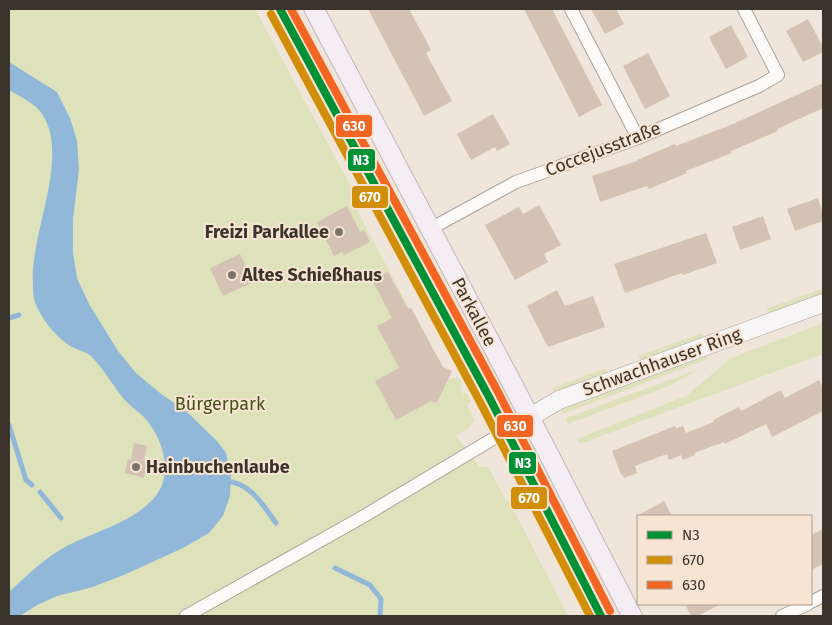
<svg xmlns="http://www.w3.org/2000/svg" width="832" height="625" font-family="'Fira Sans',sans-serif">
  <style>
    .green { fill: #dde2bb }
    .water { fill: #91b8d9 }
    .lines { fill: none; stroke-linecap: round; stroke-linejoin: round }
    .stream { stroke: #91b8d9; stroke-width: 5 }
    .building { fill: #d4c2b4 }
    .minor-casing { stroke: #aaa29a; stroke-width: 14 }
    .secondary-casing { stroke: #aaa29a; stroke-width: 19 }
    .primary-casing { stroke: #c2b6bb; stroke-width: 21 }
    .minor { stroke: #fdfbf9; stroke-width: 12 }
    .secondary { stroke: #f8f5f7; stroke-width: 18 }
    .primary { stroke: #f4eef4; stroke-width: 19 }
    .bus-1-casing { stroke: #f8e4d2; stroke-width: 11 }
    .bus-2-casing { stroke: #f8e4d2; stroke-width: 11 }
    .bus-3-casing { stroke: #f8e4d2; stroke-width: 11 }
    .bus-1 { stroke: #009035; stroke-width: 8 }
    .bus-2 { stroke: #d18f09; stroke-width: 8 }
    .bus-3 { stroke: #f26522; stroke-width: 8 }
    .poi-dot { fill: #7a7269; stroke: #f8e4d2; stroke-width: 2 }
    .labels { text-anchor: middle; stroke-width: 4; stroke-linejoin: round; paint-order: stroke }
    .street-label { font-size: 18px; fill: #3b342c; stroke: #f8e4d2 }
    .poi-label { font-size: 18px; font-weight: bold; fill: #3b342c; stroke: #f8e4d2; text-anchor: start }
    .park-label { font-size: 18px; fill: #45511c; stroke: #f8e4d2 }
    .line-badge { stroke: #f8e4d2; stroke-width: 2 }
    .badge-label { font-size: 14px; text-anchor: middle; font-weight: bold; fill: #fff }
  </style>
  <rect width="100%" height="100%" fill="#f0e5da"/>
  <path class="green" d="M9,9H255L355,194L350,197L443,372L446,371L450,380L458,376L462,384L460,386L463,394L467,393L471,402L467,404L474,420L469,428L456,436L480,467H488L505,498L512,507L568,616H9Z
    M823,288V294L770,314L766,309Z
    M823,323V354L580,444L577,439L686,396L731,358Z
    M702,333L704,338L641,361L638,356Z
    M702,356H707L708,359L563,414L561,410Z
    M606,368V375L554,393L553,388Z
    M699,369L669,386L568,424L566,418Z"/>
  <path class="water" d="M9,62L57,92L70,118L77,141L79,169L73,219V253L77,278L89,304L118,351L136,373L160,393L188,413L218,442L226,453L231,474L230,496L223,516L209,533L183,548L126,574L93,587L57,596L37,605L20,616H9V592C26,576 44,559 65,547C94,531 148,519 162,485C171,462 159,433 143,416C136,410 129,405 123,398C113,385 102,367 91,356C85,351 77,350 70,346C54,335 40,318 34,299C33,295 33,289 33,284C29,236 71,156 42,114C35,103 19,96 9,90Z"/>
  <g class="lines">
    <path class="stream" d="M9,318L19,315
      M9,425L26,480L32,485
      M225,481C250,482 263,505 276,523
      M40,492L61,518
      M335,568L370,585L381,599L380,616"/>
  </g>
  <path class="building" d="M368,9H409L431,50L426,53L452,101L424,116Z
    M524,9H552L602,105L579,117Z
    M591,9H616L624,24L605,34Z
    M808,19L823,47V52L803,62L786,31Z
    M731,25L748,57L726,69L709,37Z
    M648,53L670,96L645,109L623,66Z
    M823,83V108L777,129L778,131L731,151L732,153L686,171L687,173L649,189L647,186L600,202L592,176L637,161V160L675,144L676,146L733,124Z
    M493,114L510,144L497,151L495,147L471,160L457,134Z
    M818,198L823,214V221L795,231L787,209Z
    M539,205L561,245L544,254L548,262L515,280L485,225L519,207L523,214Z
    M347,206L360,232L364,230L370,242L344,255L342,252L334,256L317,222Z
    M763,216L771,239L740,250L732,227Z
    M706,233L717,263L683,275L682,273L625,293L614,264Z
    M240,254L254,282L223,296L210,268Z
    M388,272L408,309L411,308L443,367L452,371L437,403L431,401L396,420L375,381L399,368L377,326L392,318L372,280Z
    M557,290L565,306L593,296L605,327L548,347L527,306Z
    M819,380L823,388V411L776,435L772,437L766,424L725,444L724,442L694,453L695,455L683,460L681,455L669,460L667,454L635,466L637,473L624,478L620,472L612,451L675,426L676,428L683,426L686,433L714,422L713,420L739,407L741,411L781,390L785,398Z
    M134,443L147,446L144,461L147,462L144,478L125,473L128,459L131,460Z
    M664,501L672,516H637Z
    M823,529V564L811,570V535Z
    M685,604H721L698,616H691Z"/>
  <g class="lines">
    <g class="minor-casing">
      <path id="minor" d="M571,9L638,138
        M430,229L516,182L638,138L759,86L778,75L744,9
        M811,602L823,596
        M186,616L359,519L506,431
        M782,616L808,604"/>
    </g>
    <g class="secondary-casing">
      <path id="secondary" d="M506,431L559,400L823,303"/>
    </g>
    <g class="primary-casing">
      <path id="primary" d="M280,9L489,397L601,616
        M314,9L513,385L632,616"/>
    </g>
    <use href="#minor" class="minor"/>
    <use href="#secondary" class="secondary"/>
    <use href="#primary" class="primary"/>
    <g class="bus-1-casing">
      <path id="bus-1" d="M280,9L489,397L601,616"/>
    </g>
    <g class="bus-2-casing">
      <path id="bus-2" d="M271,14L480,402L590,616"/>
    </g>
    <g class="bus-3-casing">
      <path id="bus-3" d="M291,9L498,392L610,611"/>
    </g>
    <use href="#bus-1" class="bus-1"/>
    <use href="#bus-2" class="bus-2"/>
    <use href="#bus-3" class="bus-3"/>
  </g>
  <g class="poi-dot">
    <circle cx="339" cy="232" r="5"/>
    <circle cx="232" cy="275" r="5"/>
    <circle cx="136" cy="467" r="5"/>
  </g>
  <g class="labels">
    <g class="street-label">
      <text transform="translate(603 149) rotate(-21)" y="6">Coccejusstraße</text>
      <text transform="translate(474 312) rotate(62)" y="6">Parkallee</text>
      <text transform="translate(662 362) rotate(-20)" y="6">Schwachhauser Ring</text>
    </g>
    <g class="poi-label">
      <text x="329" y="238" text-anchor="end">Freizi Parkallee</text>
      <text x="242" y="281">Altes Schießhaus</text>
      <text x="146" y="473">Hainbuchenlaube</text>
    </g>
    <g class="park-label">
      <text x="220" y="410">Bürgerpark</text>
    </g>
  </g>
  <g class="line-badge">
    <rect x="335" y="114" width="38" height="24" rx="5" fill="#f26522"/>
    <rect x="347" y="148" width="29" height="24" rx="5" fill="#009035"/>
    <rect x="351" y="185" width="38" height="24" rx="5" fill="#d18f09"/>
    <rect x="496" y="414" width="38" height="24" rx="5" fill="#f26522"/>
    <rect x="508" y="451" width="29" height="24" rx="5" fill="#009035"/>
    <rect x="510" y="486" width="38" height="24" rx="5" fill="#d18f09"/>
  </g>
  <g class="badge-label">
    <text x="354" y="131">630</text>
    <text x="361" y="165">N3</text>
    <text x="370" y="202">670</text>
    <text x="515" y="431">630</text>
    <text x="523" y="468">N3</text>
    <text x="529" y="503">670</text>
  </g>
  <rect width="832" height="625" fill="none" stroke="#3b342c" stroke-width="20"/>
  <rect x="637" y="515" width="175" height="90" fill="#f8e4d2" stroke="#ac9e90"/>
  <rect x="647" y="531" width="25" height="8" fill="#009035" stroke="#ac9e90"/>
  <text x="682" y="540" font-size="15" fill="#3b342c">N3</text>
  <rect x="647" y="556" width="25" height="8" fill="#d18f09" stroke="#ac9e90"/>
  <text x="682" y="565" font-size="15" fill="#3b342c">670</text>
  <rect x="647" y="581" width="25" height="8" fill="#f26522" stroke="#ac9e90"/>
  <text x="682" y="590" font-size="15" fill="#3b342c">630</text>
</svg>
